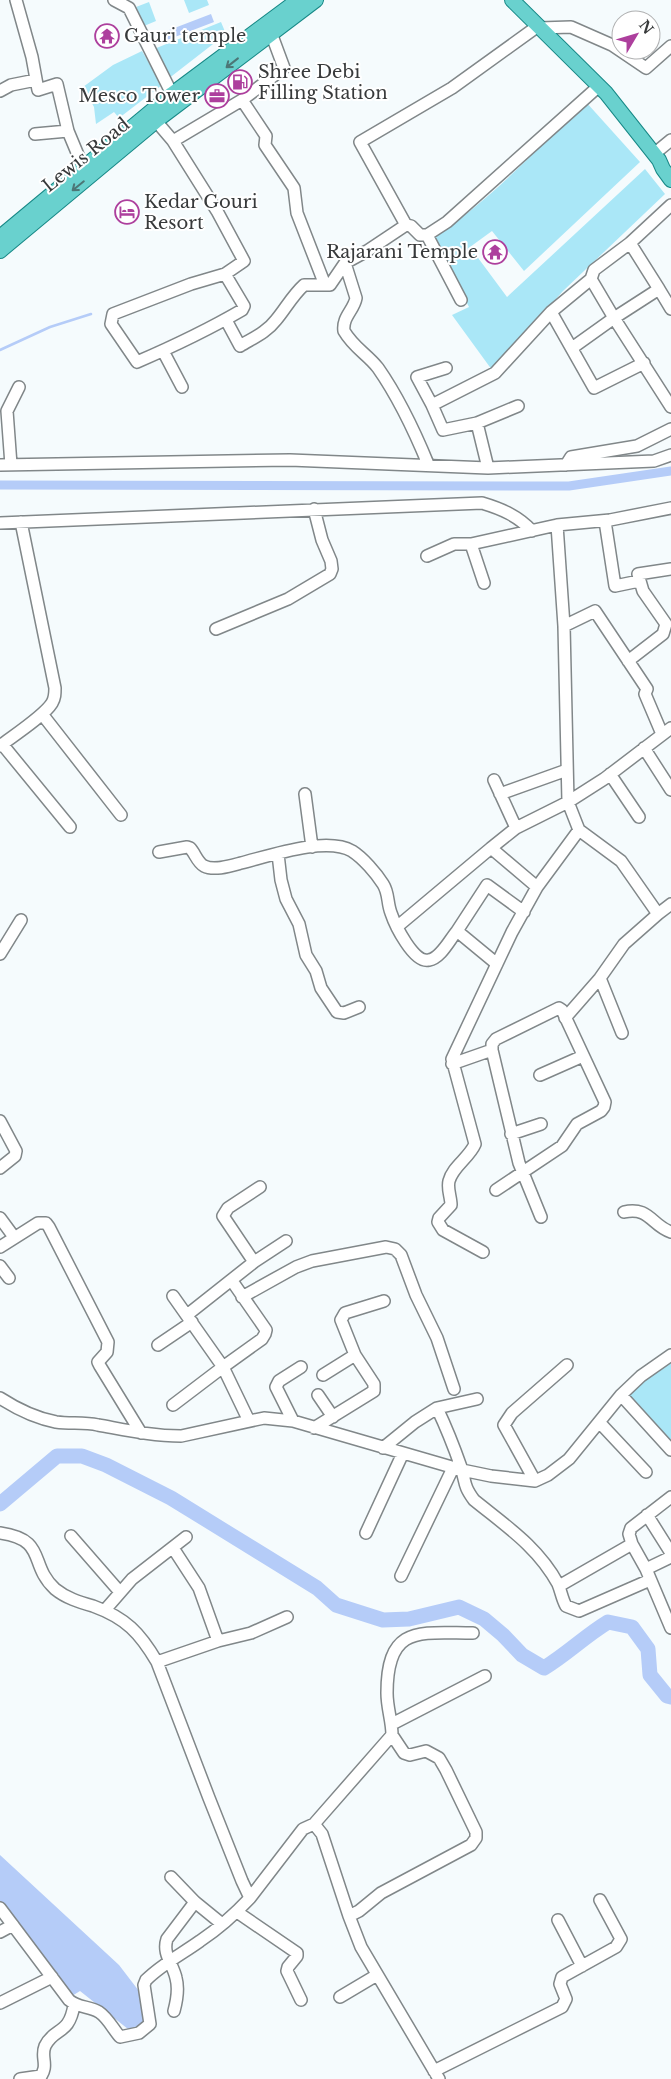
<svg xmlns="http://www.w3.org/2000/svg" width="671" height="2079" font-family="'Libre Baskerville',serif">
  <style>
    .green { fill: #aae7f7 }
    .water { fill: #b5ccf8 }
    .lines { fill: none; stroke-linecap: round; stroke-linejoin: round }
    .stream { stroke: #b5ccf8; stroke-width: 2.5 }
    .canal { stroke: #b5ccf8; stroke-width: 9 }
    .river { stroke: #b5ccf8; stroke-width: 15 }
    .minor-casing { stroke: #818789; stroke-width: 14 }
    .major-casing { stroke: #178886; stroke-width: 16 }
    .minor { stroke: #fff; stroke-width: 11 }
    .major { stroke: #69d1ce; stroke-width: 14 }
    .oneway { stroke: #4c7676 }
    .labels { text-anchor: middle; stroke-width: 4; stroke-linejoin: round; paint-order: stroke }
    .poi-label { font-size: 18px; fill: #383a3b; stroke: #fff; text-anchor: start }
    .street-label { font-size: 18px; fill: #383a3b; stroke: #fff }
  </style>
  <rect width="100%" height="100%" fill="#f5fbfd"/>
  <path class="green" d="M184,0H207L209,5L189,13Z
    M149,2L156,21L144,26L136,7Z
    M221,22L226,34L168,79L154,49Z
    M142,51L162,85L119,118L114,112L96,124L94,107L83,87L113,65Z
    M586,102L640,162L524,271L492,231L470,247L507,297L645,169L665,194L563,291L492,370L452,315L469,307L433,237C490,202 537,148 586,102Z
    M671,1360V1444L626,1394L659,1366Z"/>
  <path class="water" d="M211,14L214,22L167,40L164,32Z
    M0,1855L119,1965L142,1995L146,2025L128,2029L80,1991L72,1996L0,1905Z"/>
  <g class="lines">
    <path class="stream" d="M0,350L50,327L91,314"/>
    <path class="canal" d="M0,485L569,486L671,471"/>
    <path class="river" d="M0,1504L57,1456H82L106,1465L171,1498L317,1588L336,1605L383,1620L409,1619L459,1607L484,1619L503,1635L522,1655L544,1668C567,1654 585,1636 608,1622L632,1627L648,1649L650,1675L667,1696L671,1697"/>
    <g class="minor-casing">
      <path id="minor" d="M16,0L32,57L38,90L57,84L68,131L83,167L90,170
        M114,0L129,8L172,94
        M540,28L571,27L612,45L646,68L671,46
        M0,91L11,85L36,80
        M242,100L266,136L265,145L294,188L297,213L325,285
        M156,121L173,141
        M35,134L68,131
        M654,154L671,140
        M427,235L447,222L599,86
        M630,243L659,289
        M345,263L356,298C354,310 342,317 344,331C354,348 367,354 378,368C399,398 414,430 428,464
        M225,274L244,306L242,310C206,331 174,346 137,362L111,324L113,314L191,284Z
        M225,274L244,261L217,211L173,141L242,100L284,68L271,33
        M461,300L427,235H420L411,226L406,225L360,142L452,88L538,26
        M671,309L659,289L614,318L671,407
        M551,312L594,388L644,363
        M226,320L240,346C253,338 267,332 276,320C286,308 292,296 304,285H330L345,263L367,251L406,225
        M572,348L614,318L591,279
        M163,351L182,387
        M432,405L417,377L446,368
        M477,423L443,430L432,405L495,373L551,312L591,279L594,270L630,243L671,205
        M0,465L290,460L488,468L654,461L671,455
        M11,465L7,411L19,387
        M566,465L571,457L637,446L671,429
        M488,468L477,423L518,406
        M605,521L615,586L639,581
        M0,523L482,503C502,509 518,516 532,531
        M557,525L564,626L568,802L604,779L671,728
        M427,556L454,544H471
        M484,583L471,544L557,525L610,520L671,508
        M564,626L595,611L647,689L645,694L662,734
        M216,629L288,599L330,574L332,569L331,561L322,540L314,509
        M628,661L663,634L666,624L643,591L638,574L671,569
        M42,714L121,815
        M2,744L70,827
        M0,746C13,736 44,716 52,703C55,698 55,694 55,688L21,522
        M644,748L671,790
        M610,774L639,817
        M494,780L516,828
        M305,794L312,847
        M500,794L567,770
        M579,830L621,861L658,914L624,944L600,978L622,1033
        M159,852L187,847L190,848C195,853 197,862 204,866C214,871 230,866 241,863C269,856 326,836 352,851C363,858 376,873 383,884C389,893 387,903 391,913C395,925 414,964 429,960C441,958 450,939 457,931
        M278,854L281,880L286,899L299,924L306,955L316,971L321,988L337,1012L344,1013L359,1007
        M658,914L671,904
        M398,926L491,848
        M0,954L21,920
        M497,964L457,931L487,885L524,912
        M565,1018L600,978
        M492,1050V1044L496,1039L559,1008L562,1010L605,1102L604,1107L601,1111L577,1124L562,1146L496,1190
        M452,1064L492,1050L519,1163L541,1217
        M540,1075L583,1056
        M0,1121L16,1151L15,1156L0,1168
        M511,1134L541,1124
        M624,1212C649,1206 652,1226 671,1232
        M0,1218L14,1237
        M0,1247L38,1223H46L49,1227L108,1342L107,1352L98,1362L100,1366L141,1433
        M483,1252L443,1230L438,1222L439,1218L451,1205C451,1197 447,1189 449,1181C453,1166 469,1158 475,1144L452,1059L512,932L537,887L579,830L568,802L516,828L491,848L537,887
        M254,1262L223,1216L228,1208L260,1187
        M0,1266L9,1278
        M232,1281L266,1330L265,1334L262,1339L223,1367L249,1421
        M173,1296L223,1367L173,1405
        M242,1297L296,1267L312,1261L386,1247L395,1249L401,1255L416,1295L437,1338L454,1389
        M187,1315L254,1262L286,1241
        M158,1345L192,1322
        M323,1375L355,1355
        M318,1395L333,1417
        M621,1395L671,1450
        M0,1398C17,1409 35,1418 56,1422C70,1424 84,1422 98,1425C126,1430 152,1436 181,1436L264,1418L293,1421L462,1470L491,1476L535,1481L548,1475L569,1459L621,1395L641,1376L671,1355
        M437,1408C446,1427 454,1447 461,1467C466,1483 463,1485 474,1500C506,1526 538,1547 558,1584C561,1591 562,1599 566,1606L579,1611L650,1580
        M293,1421L276,1387L279,1381L301,1367
        M600,1423L646,1472
        M314,1428L374,1391V1384L355,1355L341,1320L345,1313L384,1301
        M383,1448L415,1422L437,1408L477,1399
        M535,1481L504,1425L512,1413L567,1365
        M671,1497L631,1528L629,1534L632,1544L646,1569L671,1628
        M647,1515L671,1553
        M0,1533C48,1540 28,1564 55,1589C66,1598 79,1602 93,1606C126,1618 140,1633 157,1662L209,1798L242,1881L250,1898L303,1829L314,1824L322,1834L349,1916L361,1947L439,2079
        M366,1533L403,1453
        M71,1536L119,1591
        M173,1548L199,1588L218,1641
        M646,1569L671,1557
        M401,1576L453,1468
        M559,1586L632,1544
        M105,1610L132,1579L186,1537
        M157,1662L218,1641L251,1633L287,1617
        M392,1724L485,1676
        M314,1824L392,1735C392,1721 387,1708 387,1693C387,1624 420,1633 473,1633
        M171,1877L195,1902L222,1924
        M0,1908L69,2000C78,2008 89,2006 99,2012C108,2018 113,2029 120,2037L139,2033L150,2024L144,1985L146,1980C162,1964 182,1954 200,1941C218,1929 235,1914 250,1898
        M237,1912L297,1953V1956L288,1967L287,1971L301,2000
        M349,1916L359,1911L381,1893L471,1845L476,1838V1832L446,1770L439,1758L426,1751L410,1755L404,1753L392,1735
        M558,1920L582,1966
        M0,1932L13,1925
        M340,1997L377,1975
        M0,2003L52,1977
        M174,2011C177,2000 179,1989 176,1978C173,1964 162,1954 167,1939L195,1902
        M434,2071L562,2007L566,1999L560,1984L562,1977L616,1947L621,1939L600,1900
        M20,2079L41,2076
        M39,2079C50,2065 40,2058 45,2046C54,2027 69,2036 74,2005"/>
    </g>
    <g class="major-casing">
      <path id="major" d="M512,0L606,93L659,160L663,169L671,180
        M0,237L172,94L298,0
        M0,251L156,121L316,0"/>
    </g>
    <use href="#minor" class="minor"/>
    <use href="#major" class="major"/>
  </g>
  <defs><path id="oneway-shaft" d="M-6 0H5M1.5-3L5.5 0L1.5 3" fill="none" stroke-width="1.6" stroke-linecap="round" stroke-linejoin="round" transform="scale(1.25)"/></defs>
  <g class="oneway">
    <use href="#oneway-shaft" transform="translate(232 63) rotate(142)"/>
    <use href="#oneway-shaft" transform="translate(78 186) rotate(141)"/>
  </g>
  <defs>
    <g id="temple-ring" transform="scale(1.25)"><circle r="9.5" fill="#fff" stroke="#ad3f9d" stroke-width="1.5"/><path d="M0-6L5-2H3V0L6.5 2.5H4V6H1.5V3h-3V6H-4V2.5H-6.5L-3 0V-2H-5Z" fill="#ad3f9d"/></g>
    <g id="fuel-ring" transform="scale(1.25)"><circle r="9.5" fill="#fff" stroke="#ad3f9d" stroke-width="1.5"/><path d="M-5.5-6h7V0h2V4h1.3V-2.5L3-4.5l.8-.8L6-3V5H2.5V1h-1V6h-7ZM-4.2-4.7v3.2H.2V-4.7Z" fill="#ad3f9d"/></g>
    <g id="office-ring" transform="scale(1.25)"><circle r="9.5" fill="#fff" stroke="#ad3f9d" stroke-width="1.5"/><path d="M-6-3h4V-5.5h4V-3h4V5H-6ZM-1-4.5V-3h2v-1.5ZM-6 0V1H6V0Z" fill="#ad3f9d"/></g>
    <g id="hotel-ring" transform="scale(1.25)"><circle r="9.5" fill="#fff" stroke="#ad3f9d" stroke-width="1.5"/><path d="M-6-4.5h1.5V1H6V5H4.5V3h-9V5H-6ZM-4 0a1.8 1.8 0 1 1 3.6 0ZM.5 0V-2.5h3Q6-2.5 6 0Z" fill="#ad3f9d"/></g>
  </defs>
  <g fill-rule="evenodd">
    <use href="#temple-ring" x="107" y="36"/>
    <use href="#fuel-ring" x="240" y="82"/>
    <use href="#office-ring" x="217" y="96"/>
    <use href="#hotel-ring" x="127" y="212"/>
    <use href="#temple-ring" x="495" y="252"/>
  </g>
  <g class="labels">
    <g class="poi-label">
      <text x="124" y="42">Gauri temple</text>
      <text x="258" y="78">Shree Debi<tspan x="258" dy="21">Filling Station</tspan></text>
      <text x="200" y="102" text-anchor="end">Mesco Tower</text>
      <text x="144" y="208">Kedar Gouri<tspan x="144" dy="21">Resort</tspan></text>
      <text x="478" y="258" text-anchor="end">Rajarani Temple</text>
    </g>
    <g class="street-label">
      <text transform="translate(86 155) rotate(-39)" y="6">Lewis Road</text>
    </g>
  </g>
  <g transform="translate(636 35) rotate(52)"><circle r="24" fill="#ffffff" stroke="#afb0b1"/>
  <path d="M0-4L9 19L0 12L-9 19Z" fill="#ad3f9d"/>
  <text y="-8" font-size="14" font-weight="bold" text-anchor="middle" fill="#383a3b">N</text>
  </g>
</svg>
